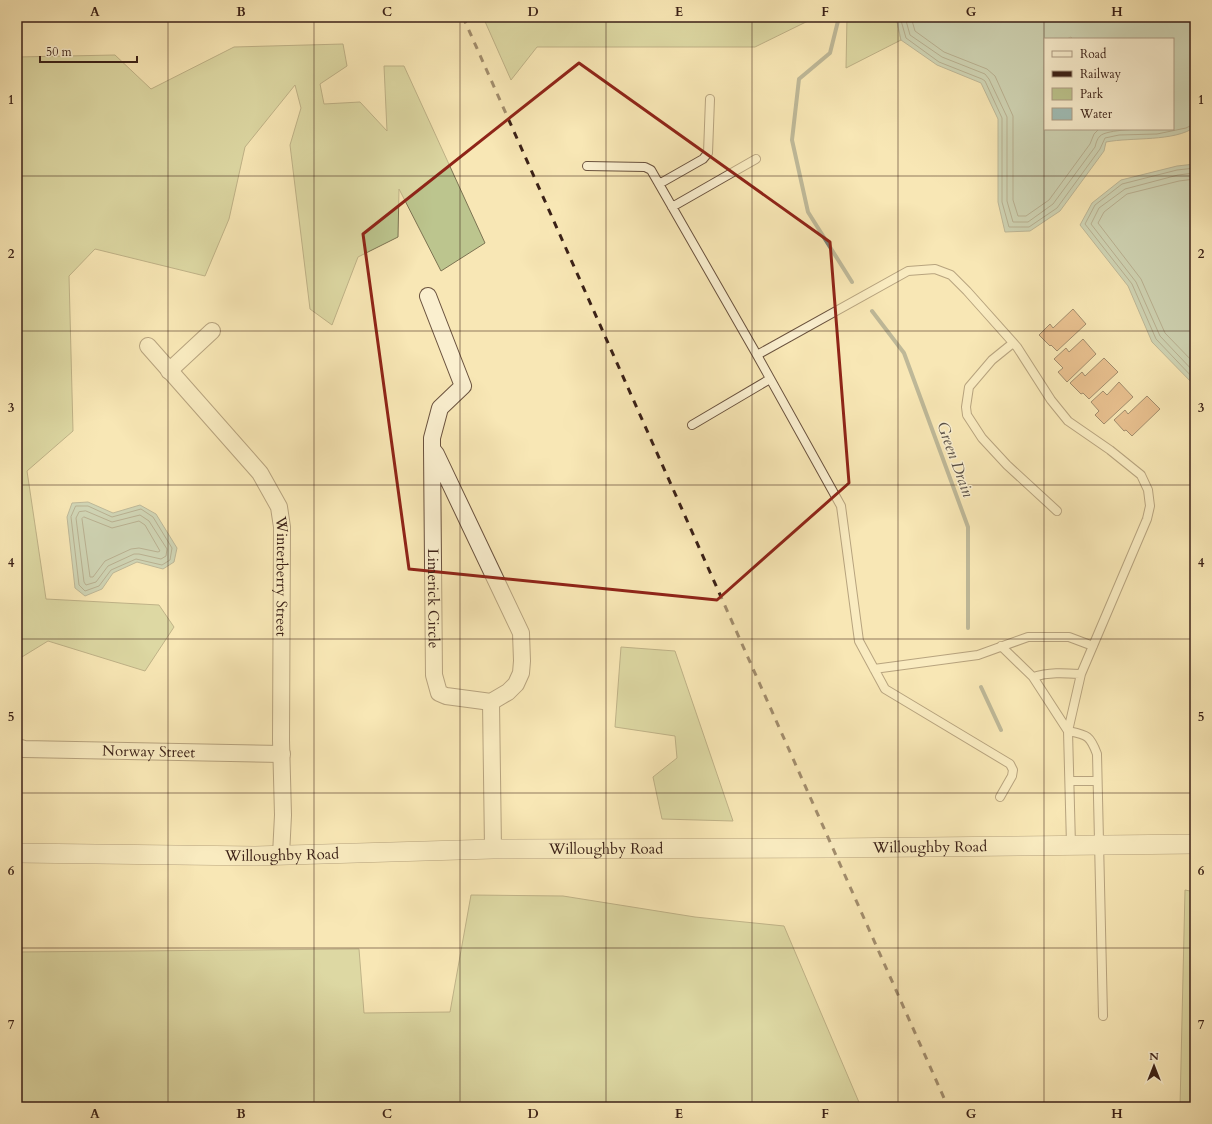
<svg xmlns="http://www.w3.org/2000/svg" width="1212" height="1124" font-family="Cardo,serif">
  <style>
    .green { fill: #bcc58e; stroke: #7c7352 }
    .water { fill: #a0beb7; stroke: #787f77; fill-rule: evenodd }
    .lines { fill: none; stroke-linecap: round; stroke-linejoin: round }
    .shore { stroke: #6e7067; stroke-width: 1 }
    .stream { stroke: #787f77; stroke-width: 4 }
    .building { fill: #d59063; stroke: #3b2117 }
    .service-casing { stroke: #6a523e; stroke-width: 10 }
    .minor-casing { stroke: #6a523e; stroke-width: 18 }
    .tertiary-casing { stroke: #6a523e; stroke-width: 20 }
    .service { stroke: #faefcf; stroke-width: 8 }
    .minor { stroke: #faefcf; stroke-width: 16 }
    .tertiary { stroke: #faefcf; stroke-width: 19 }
    .rail { stroke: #3b2117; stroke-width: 3; stroke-dasharray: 7 7; stroke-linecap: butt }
    .marked { fill: none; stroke: #8f2418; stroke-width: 3; stroke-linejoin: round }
    .grid { fill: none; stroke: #3b2117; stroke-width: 1; stroke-opacity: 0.55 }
    .labels { text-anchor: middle; stroke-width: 3; stroke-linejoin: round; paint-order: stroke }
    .street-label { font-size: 15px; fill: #3b2117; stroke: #faefcf }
    .water-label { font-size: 16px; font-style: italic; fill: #595047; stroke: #faefcf }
    .neatline { fill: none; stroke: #3b2117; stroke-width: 1.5 }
    .grid-label { font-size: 13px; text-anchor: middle; font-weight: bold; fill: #3b2117 }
  </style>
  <rect width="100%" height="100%" fill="#f8e7b5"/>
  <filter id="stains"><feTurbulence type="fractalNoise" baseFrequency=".005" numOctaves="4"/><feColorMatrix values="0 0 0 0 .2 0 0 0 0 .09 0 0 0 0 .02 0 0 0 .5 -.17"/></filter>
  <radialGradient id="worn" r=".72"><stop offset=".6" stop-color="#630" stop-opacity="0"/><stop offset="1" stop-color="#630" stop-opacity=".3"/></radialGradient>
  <path class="green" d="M483,17H810V20L755,47H537L511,80Z
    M847,17H896L901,40L846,68Z
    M343,44L347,66L320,84L324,104L360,102L387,131L384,66H404L485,243L441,271L399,189L398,237L358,257L332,325L310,309L290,145L301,108L295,85L245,147L229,219L205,276L95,249L69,276L73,431L27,471L46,599L159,605L174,627L145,671L48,641L17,660V57L115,55L151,89L234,47Z
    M621,647L675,651L733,821L662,819L653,777L677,758L675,736L615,727Z
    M1185,890L1195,892V1107H1180Z
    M471,895L563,896L695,917L784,926L861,1107H17V952L359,949L364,1013L450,1012Z"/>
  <path class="water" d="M896,17H1195V127C1174,142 1132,137 1106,142L1104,151L1060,211L1030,231L1005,232L998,202V119L981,83L937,65L901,40ZM1071,37L1073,39H1173V129H1045V39H1067Z
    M1195,164V386L1152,342L1128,286L1080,225L1092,203L1121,180L1177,166Z
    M88,502L113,513L140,505L156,514L177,548L174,562L163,569L137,562L113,573L102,589L85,596L75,588L67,517L72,503Z"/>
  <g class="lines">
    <path class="shore" d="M900,17L906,38L939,62L982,79L985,81L1002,118V202L1009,227H1029L1057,208L1100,149L1105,138L1119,135L1157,134L1186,128L1192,125L1195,124
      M905,17L910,35L942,57L985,74L989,79L1007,117V201L1013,222H1028L1053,204L1095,147C1096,143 1097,139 1100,136C1107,129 1145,129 1155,129
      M911,17L915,31L944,52L987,69L995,76L1013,116V200L1018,216H1026L1049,200L1090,144L1094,134L1099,129
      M1195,168L1177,170L1122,184L1095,205L1085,224L1132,284L1156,339L1195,380
      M1195,173L1178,175L1125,189L1099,208L1091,224L1136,282L1160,336L1195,373
      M1195,179L1179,181L1127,194L1104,212L1098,223L1141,279L1165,333L1195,364
      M76,506H88L112,517L141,509L153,517L172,548L170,560L162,565L136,559L111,570L99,586L85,591L79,585L71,517Z
      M86,511L112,522L140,515L149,521L167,549L166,556L161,559L139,554H134L108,566L96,582L86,585L84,582L76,518L79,512Z
      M84,517L112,528L139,521L145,525L160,551L158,552L139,548L131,549L105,561L93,577H90L82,519Z"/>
    <path class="stream" d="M839,17L830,53L799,79L792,140L808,212L852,282
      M872,311L904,353L968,527V628
      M981,687L1001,730"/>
  </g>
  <path class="building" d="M1073,309L1086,324L1057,351L1051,345L1050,346L1039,335L1050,324L1053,328Z
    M1083,339L1096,354L1067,382L1058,372L1063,368L1054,359L1066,348L1069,352Z
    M1104,358L1118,372L1089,399L1083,393L1081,394L1070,383L1082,372L1085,376Z
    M1119,382L1133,397L1104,424L1095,415L1099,411L1091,402L1103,391L1107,395Z
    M1147,396L1160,409L1132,436L1126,430L1124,431L1114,420L1125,410L1128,414Z"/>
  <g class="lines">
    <g class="service-casing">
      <path id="service" d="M587,166L645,167L651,170L757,355
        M659,184L703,159L708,153L710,99
        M672,207L756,159
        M1013,343L992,360L969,387L966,407L967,415L982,438L1007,465L1057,511
        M692,425L770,379
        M1001,646L1033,677L1068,731C1087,735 1090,735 1097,754L1103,1016
        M874,669L978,655L1028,637H1069L1093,646
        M1033,677C1049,672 1064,673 1081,674
        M1070,781H1097
        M1000,797L1012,776L1013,770L1010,764L885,689L859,641L841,506L757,355L908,271L935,269L951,275L967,291L1017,347L1051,400L1068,421L1110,450L1141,475L1148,490L1150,506L1147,519L1081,674L1068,731L1071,845"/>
    </g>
    <g class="minor-casing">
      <g id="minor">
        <path id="s1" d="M428,296L463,386L440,408L432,438V449L434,675L439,693L446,696L491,702L508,692L516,684L521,673L522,661L521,633L436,454L432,449"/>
        <path id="s2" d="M148,346L260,473L279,507L282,527L281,740L283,815L281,855"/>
        <path d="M169,371L212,331"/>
        <path d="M491,702L493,849"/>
        <path id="s3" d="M17,747L24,749L282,754"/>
      </g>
    </g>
    <g class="tertiary-casing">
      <g id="tertiary">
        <path id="s4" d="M17,853L255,856L493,849L833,848L1195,844"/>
      </g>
    </g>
    <use href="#service" class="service"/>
    <use href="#minor" class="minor"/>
    <use href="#tertiary" class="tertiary"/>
    <path class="rail" d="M463,17L948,1107"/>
  </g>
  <path d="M0 0H1212V1124H0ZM579,63L830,242L849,483L717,600L409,569L363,234Z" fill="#f8e7b5" fill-opacity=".55" fill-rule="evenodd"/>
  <path class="marked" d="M579,63L830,242L849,483L717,600L409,569L363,234Z"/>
  <path class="grid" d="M168,17V1107M314,17V1107M460,17V1107M606,17V1107M752,17V1107M898,17V1107M1044,17V1107M17,176H1195M17,331H1195M17,485H1195M17,639H1195M17,793H1195M17,948H1195"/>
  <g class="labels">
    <g class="street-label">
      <text dy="5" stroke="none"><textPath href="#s2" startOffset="278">Winterberry Street</textPath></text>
      <text dy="5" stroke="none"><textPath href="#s1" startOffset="320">Limerick Circle</textPath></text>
      <text dy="5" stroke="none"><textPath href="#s3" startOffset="132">Norway Street</textPath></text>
      <text dy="5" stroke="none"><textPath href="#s4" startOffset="913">Willoughby Road</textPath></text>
      <text dy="5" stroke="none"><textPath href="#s4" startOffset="589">Willoughby Road</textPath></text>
      <text dy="5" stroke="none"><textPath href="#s4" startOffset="265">Willoughby Road</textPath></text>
    </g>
    <g class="water-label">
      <text transform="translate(956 459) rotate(70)" y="6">Green Drain</text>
    </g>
  </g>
  <rect width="1212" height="1124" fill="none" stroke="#f8e7b5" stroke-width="44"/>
  <rect x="1044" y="38" width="130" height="92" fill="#faefcf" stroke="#ae9d85"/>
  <rect x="1052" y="51" width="20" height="6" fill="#faefcf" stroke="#ae9d85"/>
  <text x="1080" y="58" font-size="12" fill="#3b2117">Road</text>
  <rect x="1052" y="71" width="20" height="6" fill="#3b2117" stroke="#ae9d85"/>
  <text x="1080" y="78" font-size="12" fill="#3b2117">Railway</text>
  <rect x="1052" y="88" width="20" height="12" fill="#bcc58e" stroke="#ae9d85"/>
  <text x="1080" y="98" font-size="12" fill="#3b2117">Park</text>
  <rect x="1052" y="108" width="20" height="12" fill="#a0beb7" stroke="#ae9d85"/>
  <text x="1080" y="118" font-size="12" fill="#3b2117">Water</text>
  <g transform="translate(1154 1066)" stroke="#faefcf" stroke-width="3" paint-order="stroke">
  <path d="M0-3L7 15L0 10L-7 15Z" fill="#3b2117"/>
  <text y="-6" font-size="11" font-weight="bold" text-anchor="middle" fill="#3b2117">N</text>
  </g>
  <path d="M40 56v6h97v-6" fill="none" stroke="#3b2117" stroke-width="2"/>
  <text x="46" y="56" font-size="12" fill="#3b2117" stroke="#faefcf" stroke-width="3" paint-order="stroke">50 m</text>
  <rect x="22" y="22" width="1168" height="1080" class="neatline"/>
  <g class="grid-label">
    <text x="95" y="16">A</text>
    <text x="241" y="16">B</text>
    <text x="387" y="16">C</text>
    <text x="533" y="16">D</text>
    <text x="679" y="16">E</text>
    <text x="825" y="16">F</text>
    <text x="971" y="16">G</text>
    <text x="1117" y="16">H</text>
    <text x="11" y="104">1</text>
    <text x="1201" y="104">1</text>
    <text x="11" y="258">2</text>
    <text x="1201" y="258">2</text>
    <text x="11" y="412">3</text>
    <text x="1201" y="412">3</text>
    <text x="11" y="567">4</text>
    <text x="1201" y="567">4</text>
    <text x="11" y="721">5</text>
    <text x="1201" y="721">5</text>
    <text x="11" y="875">6</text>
    <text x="1201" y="875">6</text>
    <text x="11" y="1029">7</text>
    <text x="1201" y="1029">7</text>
    <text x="95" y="1118">A</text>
    <text x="241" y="1118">B</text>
    <text x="387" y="1118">C</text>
    <text x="533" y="1118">D</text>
    <text x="679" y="1118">E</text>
    <text x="825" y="1118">F</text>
    <text x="971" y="1118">G</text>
    <text x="1117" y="1118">H</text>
  </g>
  <rect width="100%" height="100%" filter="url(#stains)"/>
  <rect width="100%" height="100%" fill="url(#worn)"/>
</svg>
